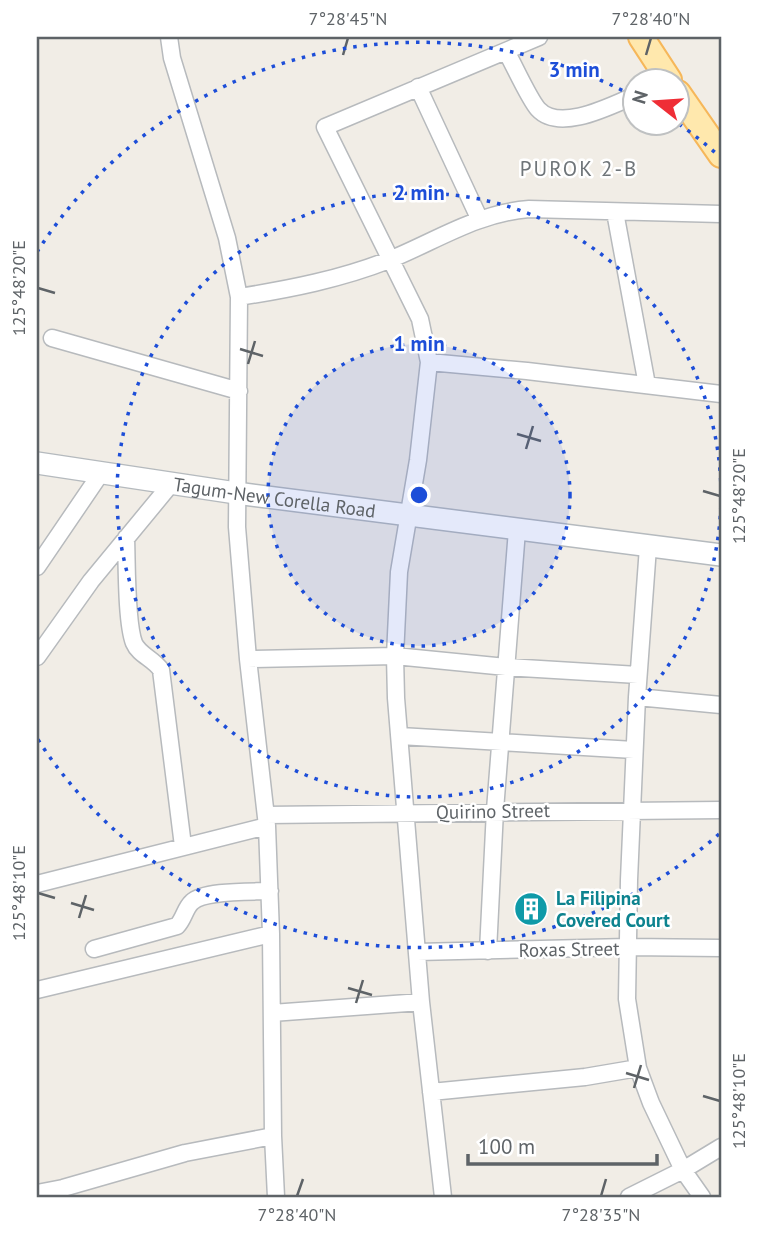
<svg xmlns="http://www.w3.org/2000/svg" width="758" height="1234" font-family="'PT Sans',sans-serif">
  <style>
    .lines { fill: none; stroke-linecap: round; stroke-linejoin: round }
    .street-casing { stroke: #b7babd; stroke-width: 19 }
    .secondary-casing { stroke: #b5babe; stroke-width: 24 }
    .primary-casing { stroke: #f6b75a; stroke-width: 28 }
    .path { stroke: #9ccda4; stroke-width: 2.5; stroke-dasharray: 7 3.5; stroke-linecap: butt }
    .street { stroke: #fff; stroke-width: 16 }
    .secondary { stroke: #fff; stroke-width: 21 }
    .primary { stroke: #ffe8ad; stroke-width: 24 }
    .ticks { fill: none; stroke: #5e6367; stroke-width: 2.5 }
    .ring { fill: none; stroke: #1d4ed8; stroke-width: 3.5; stroke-dasharray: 3.5 7 }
    .labels { text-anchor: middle; stroke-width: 5; stroke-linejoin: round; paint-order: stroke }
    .street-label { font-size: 19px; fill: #5e6367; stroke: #fff }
    .culture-label { font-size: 19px; font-weight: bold; fill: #0d838f; stroke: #fff; text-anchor: start }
    .neighbourhood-label { font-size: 21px; letter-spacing: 2px; fill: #6f7579; stroke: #fff }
    .centre { fill: #1d4ed8; stroke: #fff; stroke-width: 3.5 }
    .ring-label { font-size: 21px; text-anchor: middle; font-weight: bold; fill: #1d4ed8; stroke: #fff; stroke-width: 5; stroke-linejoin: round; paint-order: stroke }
    .neatline { fill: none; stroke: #5e6367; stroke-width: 2.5 }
    .ticks-label { font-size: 18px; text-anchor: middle; fill: #5e6367 }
  </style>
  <rect width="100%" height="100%" fill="#f1ede6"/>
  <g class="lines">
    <g class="street-casing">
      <path id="street" d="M169,37L172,58L227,238L239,297L237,527L248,659L267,826L271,934L273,1136L276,1197
        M506,51C514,65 529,99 538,109C560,133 612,105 636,95
        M418,87L479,218
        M615,212L647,385
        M239,297C290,289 341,279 389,260C436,241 477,213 529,209L721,214
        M52,338L239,391
        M429,362L527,371L721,394
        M126,538C127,563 126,622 134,643C139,655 154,659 161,670L183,846
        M648,547L637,697L629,880L627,999L638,1068L651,1103L683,1170L702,1197
        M37,567L101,473
        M37,657L91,581L171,484
        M248,659L395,656L506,667L638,675
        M637,697L721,705
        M400,736L634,750
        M266,815L721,810
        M37,884L267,826
        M94,949L177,926C184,919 185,908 192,902C204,890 252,892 270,891
        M488,951L495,810L517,530
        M417,952L628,947L721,948
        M37,990L271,934
        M272,1013L421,1002
        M431,1092L585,1077L638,1068
        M37,1193L63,1188L185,1153L273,1136
        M443,1197L421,1002L396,698L395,656L399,572L418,460L429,362L420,319L325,127L539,37
        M629,1197L683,1170L721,1147"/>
    </g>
    <g class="secondary-casing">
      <g id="secondary">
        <path id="s1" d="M37,463L236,493L721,555"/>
      </g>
    </g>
    <g class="primary-casing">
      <path id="primary" d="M641,37L669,80
        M678,93L721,155"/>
    </g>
    <path class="path" d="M665,1197H670"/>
    <use href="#street" class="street"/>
    <use href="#secondary" class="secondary"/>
    <use href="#primary" class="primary"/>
  </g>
  <path class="ticks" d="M343,55L348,38M646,55L651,38M38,288L55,293M240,349L263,356M248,364L255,341M517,434L541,441M526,449L533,426M703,491L720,496M38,893L55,898M71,903L94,910M79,918L86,895M348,988L372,995M356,1003L363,980M626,1073L649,1080M634,1088L641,1065M703,1096L720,1101M297,1196L303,1179M601,1196L606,1179"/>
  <circle cx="419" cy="495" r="151" fill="#1d4ed8" fill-opacity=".12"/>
  <g class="ring">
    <circle cx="419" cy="495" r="151"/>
    <circle cx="419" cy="495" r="302"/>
    <path d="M719 834A453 453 0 0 1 37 738M37 252A453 453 0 0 1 635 97M679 124A453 453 0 0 1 719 156"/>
  </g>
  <defs>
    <g id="building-disc" transform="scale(1.75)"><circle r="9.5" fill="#0f9aa8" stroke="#fff"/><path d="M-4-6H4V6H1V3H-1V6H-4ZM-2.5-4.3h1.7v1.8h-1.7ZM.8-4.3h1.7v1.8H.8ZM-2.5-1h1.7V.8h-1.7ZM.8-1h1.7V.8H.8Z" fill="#fff"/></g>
  </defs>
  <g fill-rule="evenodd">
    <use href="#building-disc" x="531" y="909"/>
  </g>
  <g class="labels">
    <g class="street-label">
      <text dy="7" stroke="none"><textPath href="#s1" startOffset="240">Tagum-New Corella Road</textPath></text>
      <text transform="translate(493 811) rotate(-1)" y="7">Quirino Street</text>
      <text transform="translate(569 949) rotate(-1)" y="7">Roxas Street</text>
    </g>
    <g class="culture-label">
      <text x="556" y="905">La Filipina<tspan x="556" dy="22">Covered Court</tspan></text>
    </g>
    <g class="neighbourhood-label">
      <text x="579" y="176">PUROK 2-B</text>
    </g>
  </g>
  <circle cx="419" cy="495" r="10" class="centre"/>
  <g class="ring-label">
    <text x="574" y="77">3 min</text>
    <text x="419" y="200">2 min</text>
    <text x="419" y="351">1 min</text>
  </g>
  <rect width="758" height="1234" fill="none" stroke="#ffffff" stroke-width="77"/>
  <g transform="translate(656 102) rotate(287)"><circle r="33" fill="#ffffff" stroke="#bfc1c2" stroke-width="2"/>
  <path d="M0-5L12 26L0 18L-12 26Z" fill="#ef2e36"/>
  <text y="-10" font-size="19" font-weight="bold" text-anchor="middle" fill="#5e6367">N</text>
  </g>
  <path d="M468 1154v10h189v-10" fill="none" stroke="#5e6367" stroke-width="3.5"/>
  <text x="478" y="1154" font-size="21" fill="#5e6367" stroke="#ffffff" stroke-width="5" paint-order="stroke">100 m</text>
  <rect x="38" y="38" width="682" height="1158" class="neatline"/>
  <g class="ticks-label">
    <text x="348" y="25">7°28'45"N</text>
    <text x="651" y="25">7°28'40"N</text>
    <text transform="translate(19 288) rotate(-90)" y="6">125°48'20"E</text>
    <text transform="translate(739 496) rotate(-90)" y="6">125°48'20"E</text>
    <text transform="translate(19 893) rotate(-90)" y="6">125°48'10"E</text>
    <text transform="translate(739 1101) rotate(-90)" y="6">125°48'10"E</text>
    <text x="297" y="1221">7°28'40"N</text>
    <text x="601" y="1221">7°28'35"N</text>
  </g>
</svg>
